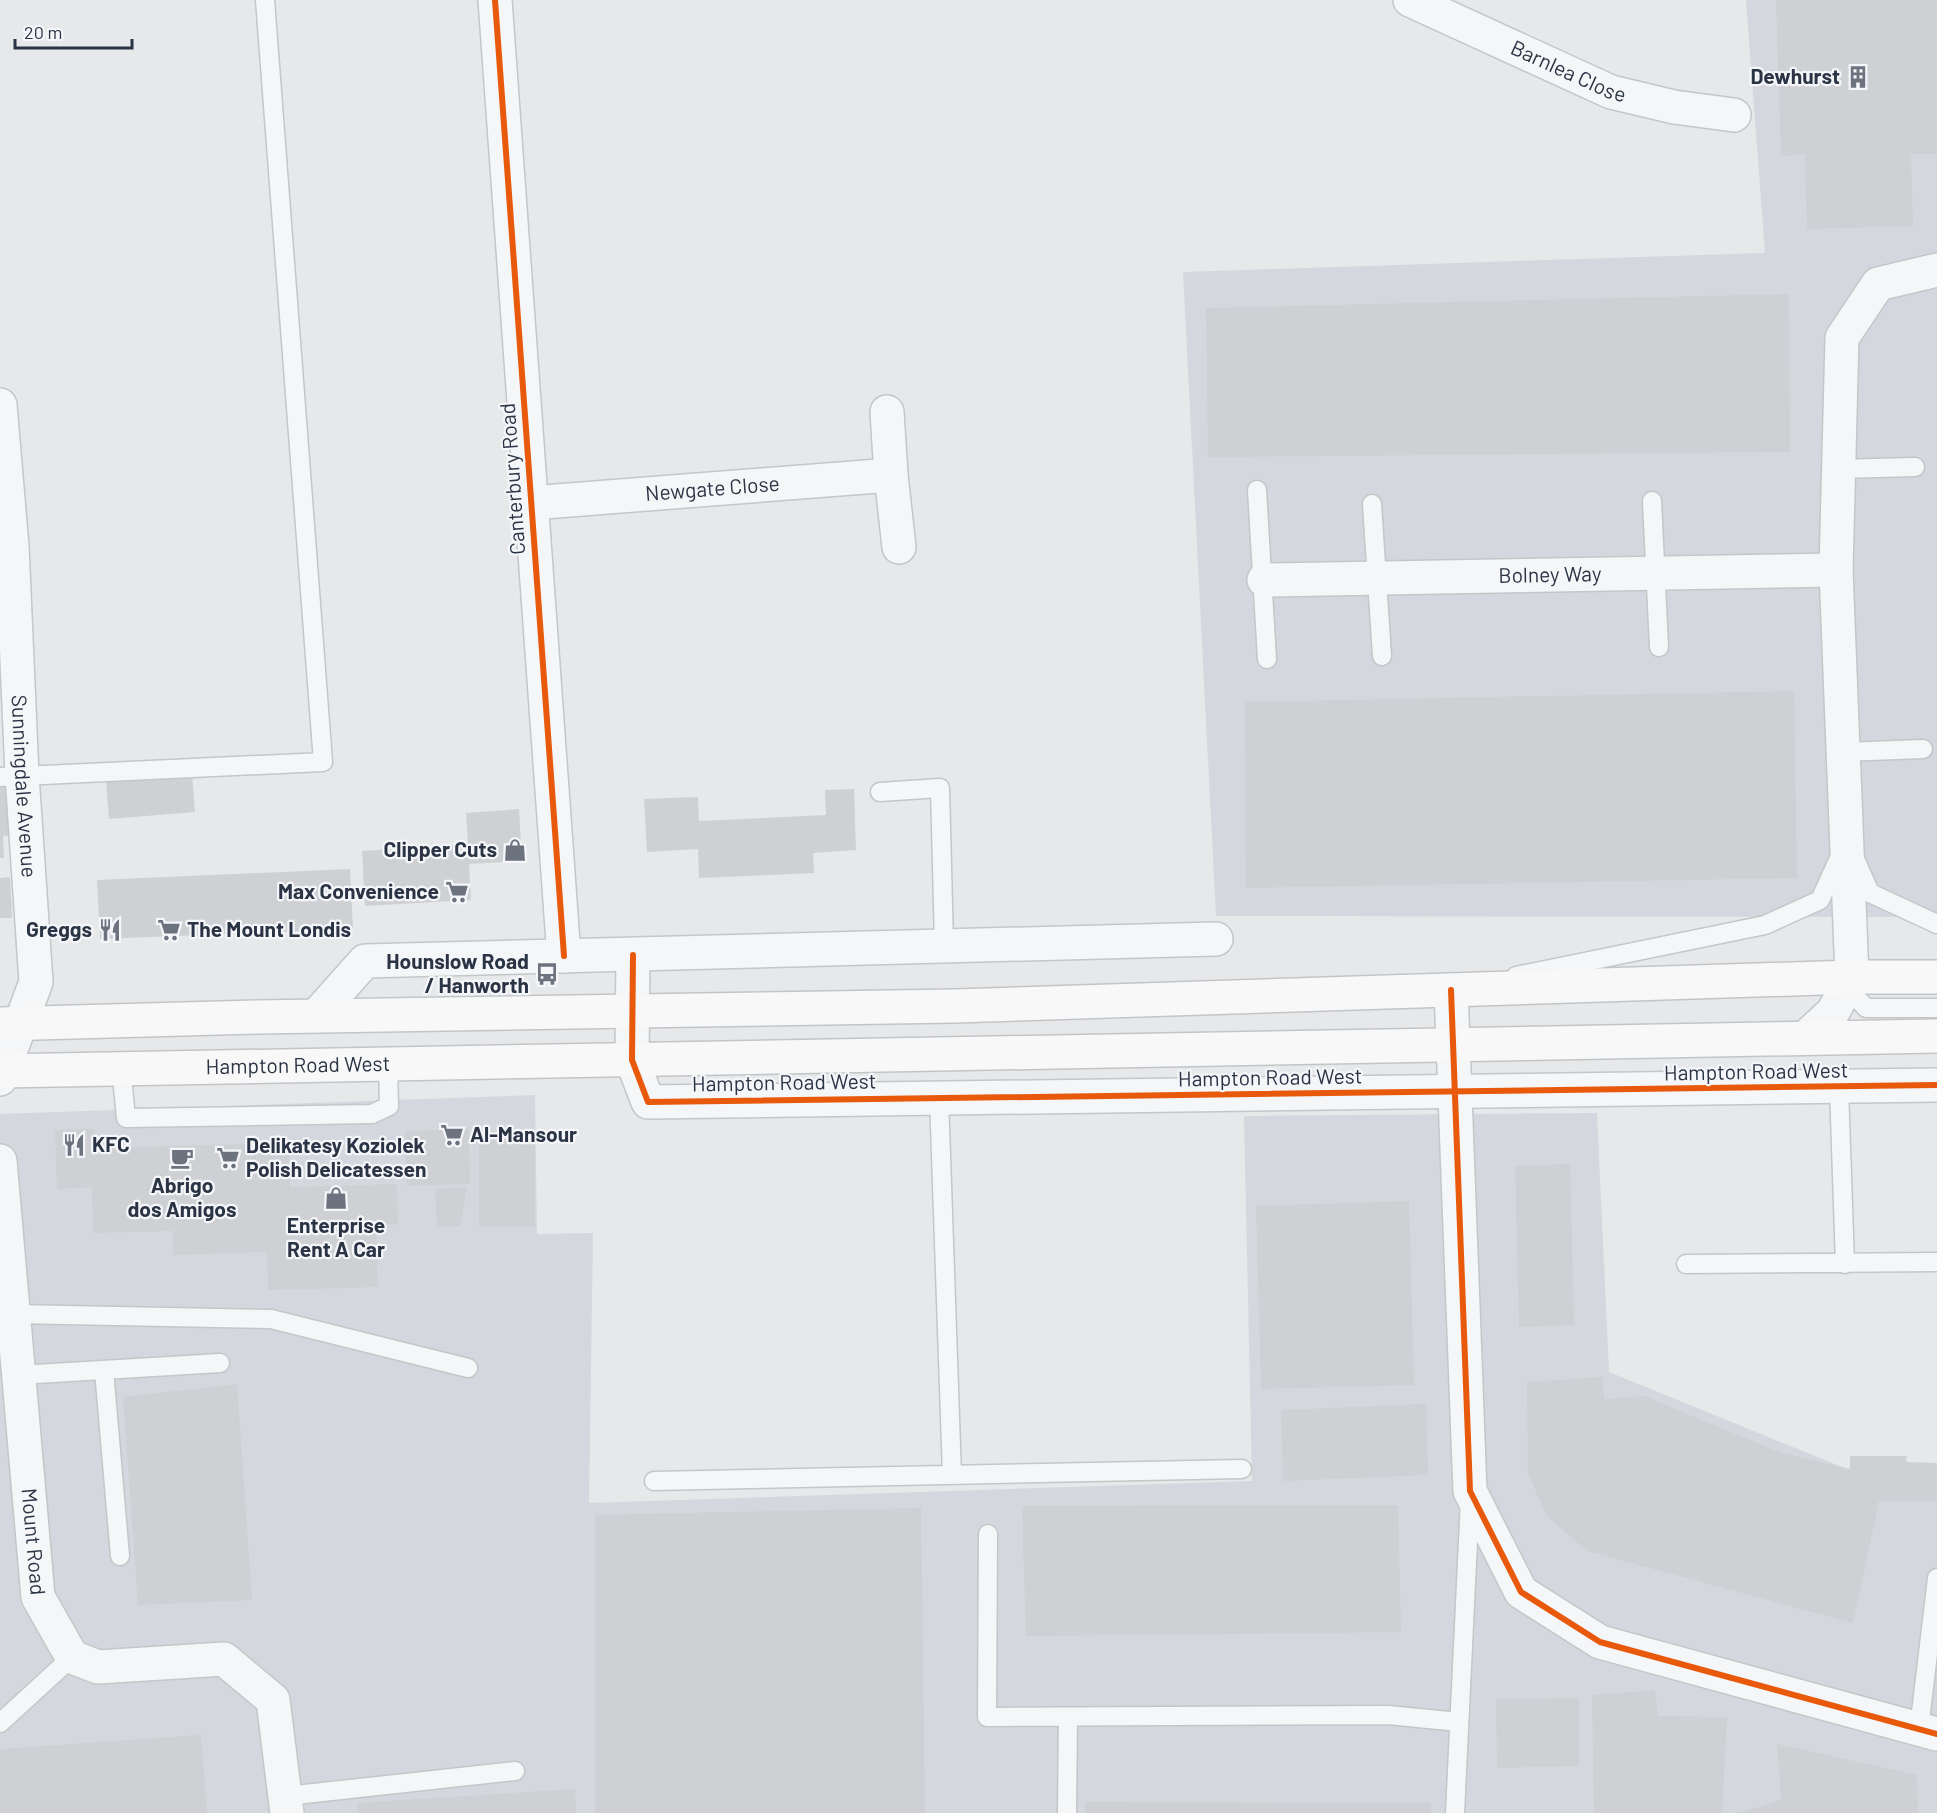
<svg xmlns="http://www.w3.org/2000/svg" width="1937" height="1813" font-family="Barlow,sans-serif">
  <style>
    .built { fill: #d4d7dd }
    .building { fill: #ced0d3 }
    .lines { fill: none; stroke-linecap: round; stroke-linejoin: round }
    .service-casing { stroke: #c4c6c8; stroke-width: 21 }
    .minor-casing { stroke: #c4c6c8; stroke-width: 36 }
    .primary-casing { stroke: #c2c5c8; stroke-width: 36 }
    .service { stroke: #f5f6f7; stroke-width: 18 }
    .minor { stroke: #f5f6f7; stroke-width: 33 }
    .primary { stroke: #f8f8f8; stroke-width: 33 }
    .cycleway-casing { stroke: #f4f6f9; stroke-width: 10 }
    .cycleway { stroke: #e8590c; stroke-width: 6 }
    .labels { text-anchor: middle; stroke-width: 4.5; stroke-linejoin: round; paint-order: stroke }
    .street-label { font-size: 21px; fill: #2b3445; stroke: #f4f6f9 }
    .poi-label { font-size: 21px; font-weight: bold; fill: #2b3445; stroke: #f4f6f9; text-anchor: end }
  </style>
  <rect width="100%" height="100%" fill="#e6e8ea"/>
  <path class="built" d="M1746,0H1937V917L1216,916L1183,272L1765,253Z
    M535,1095L537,1234L593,1233L589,1503L1252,1481L1244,1116L1597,1113L1609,1372L1847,1469L1937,1466V1813H0V1114Z"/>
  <path class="building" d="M1776,0H1937V154H1911L1913,226L1807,229L1805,154L1781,156Z
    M1789,294L1790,452L1208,457L1206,308Z
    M1794,691L1797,878L1246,888L1245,702Z
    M192,774L195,812L109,819L106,781Z
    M12,782L15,835L3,836L4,858H0V783Z
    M854,789L856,850L813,853L814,873L699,878L698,849L647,852L644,799L698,797L699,821L826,815L825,790Z
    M519,809L522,861L469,864L471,900L365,906L362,851L468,844L466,813Z
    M350,869L353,929L100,939L97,880Z
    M10,877L12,918H0V878Z
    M94,1129L95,1148L289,1143L290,1187L397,1184L398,1224L376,1225L378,1287L268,1290L267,1252L173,1255V1231L93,1233L92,1187L57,1189L55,1130Z
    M469,1129L470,1184L407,1186L405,1131Z
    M479,1131H535V1227H479Z
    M1570,1164L1574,1325L1519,1327L1515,1166Z
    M467,1187L460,1226L437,1227L435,1189Z
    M1409,1201L1414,1385L1261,1389L1256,1206Z
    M1602,1377L1604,1399L1644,1396L1779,1452L1850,1469V1456H1907L1906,1462L1937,1463V1501H1879L1853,1623L1587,1551L1546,1515L1528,1473L1527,1382Z
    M237,1384L252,1600L138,1605L123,1397Z
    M1426,1404L1428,1475L1283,1481L1281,1410Z
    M1398,1505L1401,1632L1026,1636L1022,1506Z
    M921,1508L925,1813H595V1515Z
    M1655,1690L1658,1716L1727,1717L1722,1813H1594L1592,1695Z
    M1579,1698V1766L1497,1768L1496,1699Z
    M201,1735L207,1813H0V1749Z
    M1777,1744L1917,1775L1918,1813H1739L1781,1800Z
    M575,1789L576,1813H358L357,1803Z
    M1085,1802L1431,1803V1813H1085Z"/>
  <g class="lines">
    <g class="service-casing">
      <path id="service" d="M1839,469L1915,467
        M1257,490L1267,659
        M1652,501L1659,647
        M1372,504L1382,656
        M1843,752L1923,749
        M0,777L323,762L265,0
        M880,792L940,788L944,945
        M1855,859L1870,893L1937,924
        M1516,976L1765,925L1820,900L1841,854
        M1852,977L1856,997L1866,1008H1937
        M121,1067L126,1118L372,1114L389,1106L388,1064
        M1839,1088L1845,1264
        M939,1097L952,1475
        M1686,1264L1937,1262
        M14,1314L271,1319L468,1368
        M104,1370L120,1556
        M19,1375L220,1363
        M654,1481L1242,1469
        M988,1534L987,1717L1388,1715L1459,1722
        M0,1723L72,1657
        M1919,1729L1937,1578
        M286,1796L515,1771
        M1067,1813L1068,1717
        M1455,1813L1470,1500"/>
    </g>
    <g class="minor-casing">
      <g id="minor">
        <path d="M495,0L564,956"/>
        <path id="s1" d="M1410,0L1611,92L1674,107L1734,115"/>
        <path id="s2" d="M0,405L12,546L22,775L36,982L0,1079"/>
        <path d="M891,475L899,547"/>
        <path id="s3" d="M531,503L891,475L887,412"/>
        <path id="s4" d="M1264,580L1836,570"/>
        <path d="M633,955L632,1060L648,1102L1937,1085"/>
        <path d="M1451,990L1470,1491L1521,1592L1600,1642L1937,1734"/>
        <path d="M316,1016L365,961L1216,939"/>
        <path d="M1805,1038L1833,1012L1852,977L1836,570L1842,338L1878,284L1937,270"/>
        <path id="s5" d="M0,1161L38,1597L72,1657L98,1667L224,1659L273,1700L287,1813"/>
      </g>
    </g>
    <g class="primary-casing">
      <g id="primary">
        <path d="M0,1024L257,1017L955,1006L1852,977H1937"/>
        <path id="s6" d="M0,1071L1937,1036"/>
      </g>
    </g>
    <use href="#service" class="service"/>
    <use href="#minor" class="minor"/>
    <use href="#primary" class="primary"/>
    <g class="cycleway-casing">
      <path id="cycleway" d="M495,0L564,956
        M633,955L632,1060L648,1102L1937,1085
        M1451,990L1470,1491L1521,1592L1600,1642L1937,1734"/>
    </g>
    <use href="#cycleway" class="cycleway"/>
  </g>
  <defs>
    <g id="building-bare" transform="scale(1.8)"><path d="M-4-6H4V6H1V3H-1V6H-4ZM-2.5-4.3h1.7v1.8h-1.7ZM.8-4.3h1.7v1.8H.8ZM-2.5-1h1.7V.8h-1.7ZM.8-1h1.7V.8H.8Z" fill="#6c737f" stroke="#f4f6f9" stroke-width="2.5" paint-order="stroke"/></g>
    <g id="shop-bare" transform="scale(1.8)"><path d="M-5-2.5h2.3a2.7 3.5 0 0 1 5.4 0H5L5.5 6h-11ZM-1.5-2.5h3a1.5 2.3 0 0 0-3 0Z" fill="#6c737f" stroke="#f4f6f9" stroke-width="2.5" paint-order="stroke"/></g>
    <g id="supermarket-bare" transform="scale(1.8)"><path d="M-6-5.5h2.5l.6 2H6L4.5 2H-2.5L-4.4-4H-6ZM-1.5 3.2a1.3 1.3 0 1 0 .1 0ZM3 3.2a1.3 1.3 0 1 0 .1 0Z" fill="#6c737f" stroke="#f4f6f9" stroke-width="2.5" paint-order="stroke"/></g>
    <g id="restaurant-bare" transform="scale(1.8)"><path d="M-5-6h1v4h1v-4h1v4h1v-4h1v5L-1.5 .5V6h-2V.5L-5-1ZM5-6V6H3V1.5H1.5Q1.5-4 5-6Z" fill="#6c737f" stroke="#f4f6f9" stroke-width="2.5" paint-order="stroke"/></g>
    <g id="bus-bare" transform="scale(1.8)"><path d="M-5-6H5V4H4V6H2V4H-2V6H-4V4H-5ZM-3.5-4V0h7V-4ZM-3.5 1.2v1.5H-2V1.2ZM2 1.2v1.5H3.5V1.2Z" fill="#6c737f" stroke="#f4f6f9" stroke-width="2.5" paint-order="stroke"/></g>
    <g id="cafe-bare" transform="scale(1.8)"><path d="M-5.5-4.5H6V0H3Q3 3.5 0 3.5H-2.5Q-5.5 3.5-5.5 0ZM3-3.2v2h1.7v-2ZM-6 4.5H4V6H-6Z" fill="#6c737f" stroke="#f4f6f9" stroke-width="2.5" paint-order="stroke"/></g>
  </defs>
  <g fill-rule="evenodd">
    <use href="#building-bare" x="1858" y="77"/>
    <use href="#shop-bare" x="515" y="850"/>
    <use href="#supermarket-bare" x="457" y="892"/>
    <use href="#restaurant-bare" x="110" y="930"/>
    <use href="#supermarket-bare" x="169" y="930"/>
    <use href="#bus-bare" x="547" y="974"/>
    <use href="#supermarket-bare" x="452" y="1135"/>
    <use href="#restaurant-bare" x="74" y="1145"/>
    <use href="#cafe-bare" x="182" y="1158"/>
    <use href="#supermarket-bare" x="228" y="1158"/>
    <use href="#shop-bare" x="336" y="1198"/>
  </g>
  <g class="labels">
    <g class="street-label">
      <text dy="7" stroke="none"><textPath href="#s1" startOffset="174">Barnlea Close</textPath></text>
      <text transform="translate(513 479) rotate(-94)" y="7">Canterbury Road</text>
      <text dy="7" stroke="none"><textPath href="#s3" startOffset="182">Newgate Close</textPath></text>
      <text dy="7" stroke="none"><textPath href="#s4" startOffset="286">Bolney Way</textPath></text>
      <text dy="7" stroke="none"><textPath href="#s2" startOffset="382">Sunningdale Avenue</textPath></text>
      <text dy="7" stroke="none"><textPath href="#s6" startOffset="298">Hampton Road West</textPath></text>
      <text transform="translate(1756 1072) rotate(-1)" y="7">Hampton Road West</text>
      <text transform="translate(1270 1078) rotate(-1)" y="7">Hampton Road West</text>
      <text transform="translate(784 1083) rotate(-1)" y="7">Hampton Road West</text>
      <text dy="7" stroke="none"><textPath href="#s5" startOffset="382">Mount Road</textPath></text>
    </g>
    <g class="poi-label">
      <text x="1840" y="84">Dewhurst</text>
      <text x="497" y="857">Clipper Cuts</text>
      <text x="439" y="899">Max Convenience</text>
      <text x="92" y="937">Greggs</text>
      <text x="187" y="937" text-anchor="start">The Mount Londis</text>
      <text x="529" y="969">Hounslow Road<tspan x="529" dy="24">/ Hanworth</tspan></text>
      <text x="470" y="1142" text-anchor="start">Al-Mansour</text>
      <text x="92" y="1152" text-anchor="start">KFC</text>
      <text x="246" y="1153" text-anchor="start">Delikatesy Koziolek<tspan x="246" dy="24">Polish Delicatessen</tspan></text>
      <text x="182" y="1193" text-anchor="middle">Abrigo<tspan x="182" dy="24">dos Amigos</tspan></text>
      <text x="336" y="1233" text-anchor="middle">Enterprise<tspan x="336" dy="24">Rent A Car</tspan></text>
    </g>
  </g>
  <path d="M15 39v9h117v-9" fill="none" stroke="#2b3445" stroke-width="3"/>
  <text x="24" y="39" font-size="18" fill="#2b3445" stroke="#f4f6f9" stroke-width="4.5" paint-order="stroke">20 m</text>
</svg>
